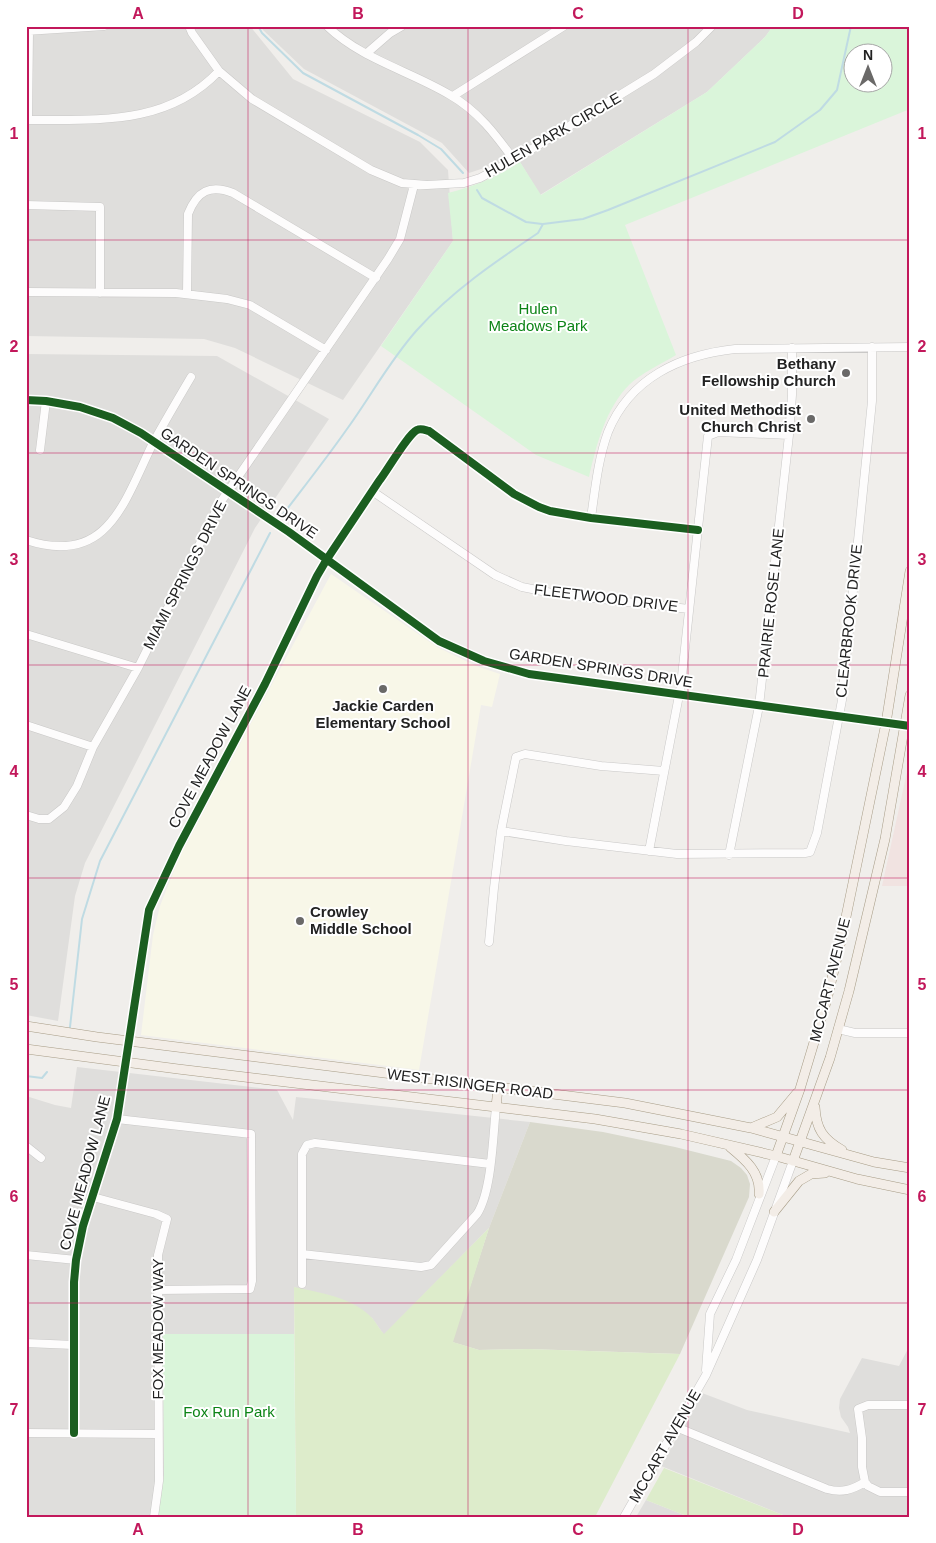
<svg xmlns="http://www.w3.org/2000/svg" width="936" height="1543" font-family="Helvetica,sans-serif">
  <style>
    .residential { fill: #dfdedc }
    .commercial { fill: #f1e3e1 }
    .education { fill: #f8f7e8 }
    .construction { fill: #d9d9cd }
    .grass { fill: #ddeccb }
    .park { fill: #daf5da; fill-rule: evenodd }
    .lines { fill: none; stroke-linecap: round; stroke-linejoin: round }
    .stream { stroke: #bfdbe3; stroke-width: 2 }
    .minor-casing { stroke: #c9c8c7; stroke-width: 9 }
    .major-casing { stroke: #a79c86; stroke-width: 10 }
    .minor { stroke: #fdfcfc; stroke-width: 8 }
    .major { stroke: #f3ede7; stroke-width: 9 }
    .cycleway-casing { stroke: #fff; stroke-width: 11 }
    .cycleway { stroke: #1b5e20; stroke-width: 8 }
    .grid { fill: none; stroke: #c2185b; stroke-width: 1; stroke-opacity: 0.55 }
    .poi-dot { fill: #6a6968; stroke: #fff; stroke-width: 2 }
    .labels { text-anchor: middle; stroke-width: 4; stroke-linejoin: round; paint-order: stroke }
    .street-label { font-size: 15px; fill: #222; stroke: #fff }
    .park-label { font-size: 15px; fill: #0c8416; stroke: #fff }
    .poi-label { font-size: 15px; font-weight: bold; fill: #222; stroke: #fff; text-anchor: end }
    .neatline { fill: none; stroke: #c2185b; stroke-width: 2 }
    .grid-label { font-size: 16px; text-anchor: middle; font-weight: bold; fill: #c2185b }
  </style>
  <rect width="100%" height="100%" fill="#f0eeeb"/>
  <path class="residential" d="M26,26H250L293,79L420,142L448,170L453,241L343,400L235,348L204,339L26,336Z
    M261,26H773L765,37L707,92L540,195L520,162L516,150L499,163L469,173L442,143L304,69L263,30Z
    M26,354L217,356L329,419L255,528L85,863L75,896L58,1021L26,1015Z
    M77,1067L277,1090L293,1120L296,1097L530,1122L489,1228L384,1335L372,1318L294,1287V1334L163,1335L164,1475L158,1517H26V1096L55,1105L71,1108Z
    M910,1345V1517H788L661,1466L702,1393L747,1410L850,1433L848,1427L841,1417L839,1408L840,1399L862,1358L899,1366Z
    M646,1500L689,1517H636Z"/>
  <path class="commercial" d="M910,758V886H882Z"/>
  <path class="education" d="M331,574L437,647L476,666L500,674L492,707L481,705L419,1070L141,1035L153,935L160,906L169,883L180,856Z"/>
  <path class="construction" d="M530,1122L603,1132L675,1147L731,1161L741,1168L747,1175L750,1184L749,1197L680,1354L528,1349L479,1350L452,1342L489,1228Z"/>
  <path class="grass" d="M489,1228L453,1342L479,1350L528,1349L680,1354L595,1517H296L294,1287C321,1293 353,1297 373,1319C377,1324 380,1330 384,1334Z
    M664,1468L788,1517H689L646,1500Z"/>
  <path class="park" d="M773,26H910V109L625,225L676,355C663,363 640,374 630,384C606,407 596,446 589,477L536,455L381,346L453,241L448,193C475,186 497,177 520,162L541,195L707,92L765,37ZM854,52H884V82H854Z
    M163,1334H294L296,1517H158L164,1475Z"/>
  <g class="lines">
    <path class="stream" d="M258,26L262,33L303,73L418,135L441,149L463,173
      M477,190L482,198L526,222L542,224
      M281,517C303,488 326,459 347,429C371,396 390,360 417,330C452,291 495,262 538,233L543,224L583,219L608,210L775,142L820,110L837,90L851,26
      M70,1027L82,919L100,861L270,533
      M26,1076L42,1078L47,1072"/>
    <g class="minor-casing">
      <path id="minor" d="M189,26L192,33L219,71L252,99L371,170L402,183L427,185L464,183L480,178L514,160L654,74L696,42L712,26
        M327,26C361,59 410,71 450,95C478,111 496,135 514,160
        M26,31L104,26
        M367,53L390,33L402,26
        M453,96L564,26
        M26,120C95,119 166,127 219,71
        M28,120L29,31
        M26,205L100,207V293
        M26,292L176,293L227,299L250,305L326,350
        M187,294L188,214C197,191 210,184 233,193L376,278
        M26,400L46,401L80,407L113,418L141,433L289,532L439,641L484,661L529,674L910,726
        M40,450L46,401
        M372,491L495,575L522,587L557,594L689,609
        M591,518C595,490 598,459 608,432C630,378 680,355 735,349L910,347
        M26,540C108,567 124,502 153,443C165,421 178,399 191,377
        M26,634L138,668
        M26,725L93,747
        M26,815L39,819H49L64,807L77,786L93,747L138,668L220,503L388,259L400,239L414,185
        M501,831L566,841L677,854L805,853L810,852L817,833L842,700L872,401V347
        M649,851L681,685L708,436L718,432L789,435
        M729,855L759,706L789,435L792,395V348
        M489,942L494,888L501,831L516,757L525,754L601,766L664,771
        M838,1029L855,1033H910
        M117,1119L251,1134L252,1281L250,1289L157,1290
        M26,1146L41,1158
        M93,1197L156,1214L167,1219L158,1255L159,1481L154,1517
        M302,1254L421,1267L431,1265L477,1214C492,1191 493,1135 496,1107
        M26,1255L76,1260
        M302,1284V1154L307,1145L315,1143L490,1164
        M26,1343L74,1345
        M706,1370L710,1314L736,1260L776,1156
        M910,1405H868L858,1409L862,1438V1467L865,1482L868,1486L880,1492H910
        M676,1427L827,1489C842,1493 852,1490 865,1482
        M26,1433L158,1434
        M74,1433V1282L76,1260L83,1226L117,1119L149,910L179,846L265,684L317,576L327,559L379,481C387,471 408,434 417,430C421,428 425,430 429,431L514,494L539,507L550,511L591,518L698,530
        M624,1517L706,1375L757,1260L793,1161"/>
    </g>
    <g class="major-casing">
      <path id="major" d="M26,1026L97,1037L625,1103L751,1128L874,1162L910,1168
        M26,1049L178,1069L595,1119L681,1134L776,1156L857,1179L910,1190
        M496,1107L498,1088
        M815,1107C816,1129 823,1139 842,1150
        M751,1128L777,1117L797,1093
        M730,1147C746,1160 761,1173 759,1194
        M776,1156L800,1089L827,999L841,941L886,723L910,571
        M793,1161L830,1058L849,991L885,839L910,695
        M774,1212L799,1181L811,1174L825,1173"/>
    </g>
    <use href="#minor" class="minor"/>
    <use href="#major" class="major"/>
    <g class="cycleway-casing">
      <path id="cycleway" d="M26,400L46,401L80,407L113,418L141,433L289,532L439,641L484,661L529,674L910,726
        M74,1433V1282L76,1260L83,1226L117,1119L149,910L179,846L265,684L317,576L327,559L379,481C387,471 408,434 417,430C421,428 425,430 429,431L514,494L539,507L550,511L591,518L698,530"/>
    </g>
    <use href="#cycleway" class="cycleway"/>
  </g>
  <path class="grid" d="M248,26V1517M468,26V1517M688,26V1517M26,240H910M26,453H910M26,665H910M26,878H910M26,1090H910M26,1303H910"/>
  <g class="poi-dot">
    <circle cx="846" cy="373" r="5"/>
    <circle cx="811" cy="419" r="5"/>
    <circle cx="383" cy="689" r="5"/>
    <circle cx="300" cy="921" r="5"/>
  </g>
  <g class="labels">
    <g class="street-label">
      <text transform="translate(553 135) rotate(-30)" y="5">HULEN PARK CIRCLE</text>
      <text transform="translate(239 483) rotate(34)" y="5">GARDEN SPRINGS DRIVE</text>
      <text transform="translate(185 575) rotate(-63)" y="5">MIAMI SPRINGS DRIVE</text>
      <text transform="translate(606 598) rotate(7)" y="5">FLEETWOOD DRIVE</text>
      <text transform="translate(771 603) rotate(-84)" y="5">PRAIRIE ROSE LANE</text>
      <text transform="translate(849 621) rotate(-84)" y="5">CLEARBROOK DRIVE</text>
      <text transform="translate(601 668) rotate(9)" y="5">GARDEN SPRINGS DRIVE</text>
      <text transform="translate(210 757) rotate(-62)" y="5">COVE MEADOW LANE</text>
      <text transform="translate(830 980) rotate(-76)" y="5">MCCART AVENUE</text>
      <text transform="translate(470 1084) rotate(7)" y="5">WEST RISINGER ROAD</text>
      <text transform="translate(85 1173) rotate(-75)" y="5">COVE MEADOW LANE</text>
      <text transform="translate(158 1329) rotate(-90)" y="5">FOX MEADOW WAY</text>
      <text transform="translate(665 1446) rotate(-60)" y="5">MCCART AVENUE</text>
    </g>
    <g class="park-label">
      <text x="538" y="314">Hulen<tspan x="538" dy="17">Meadows Park</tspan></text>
      <text x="229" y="1417">Fox Run Park</text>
    </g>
    <g class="poi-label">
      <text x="836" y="369">Bethany<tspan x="836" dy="17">Fellowship Church</tspan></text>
      <text x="801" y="415">United Methodist<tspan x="801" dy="17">Church Christ</tspan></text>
      <text x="383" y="711" text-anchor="middle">Jackie Carden<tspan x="383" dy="17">Elementary School</tspan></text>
      <text x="310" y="917" text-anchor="start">Crowley<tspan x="310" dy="17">Middle School</tspan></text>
    </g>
  </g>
  <rect width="936" height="1543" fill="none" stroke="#ffffff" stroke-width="55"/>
  <g transform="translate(868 68)"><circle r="24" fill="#ffffff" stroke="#a7a7a7"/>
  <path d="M0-4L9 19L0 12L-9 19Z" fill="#6a6968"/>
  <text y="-8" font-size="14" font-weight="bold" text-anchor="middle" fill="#222222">N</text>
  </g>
  <rect x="28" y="28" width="880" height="1488" class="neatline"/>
  <g class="grid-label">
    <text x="138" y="19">A</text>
    <text x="358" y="19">B</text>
    <text x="578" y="19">C</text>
    <text x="798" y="19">D</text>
    <text x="14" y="139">1</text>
    <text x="922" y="139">1</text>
    <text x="14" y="352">2</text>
    <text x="922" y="352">2</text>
    <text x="14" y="565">3</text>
    <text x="922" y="565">3</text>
    <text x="14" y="777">4</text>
    <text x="922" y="777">4</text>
    <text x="14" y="990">5</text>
    <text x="922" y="990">5</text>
    <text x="14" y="1202">6</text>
    <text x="922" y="1202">6</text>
    <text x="14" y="1415">7</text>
    <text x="922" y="1415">7</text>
    <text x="138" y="1535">A</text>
    <text x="358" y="1535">B</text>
    <text x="578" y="1535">C</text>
    <text x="798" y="1535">D</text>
  </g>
</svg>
